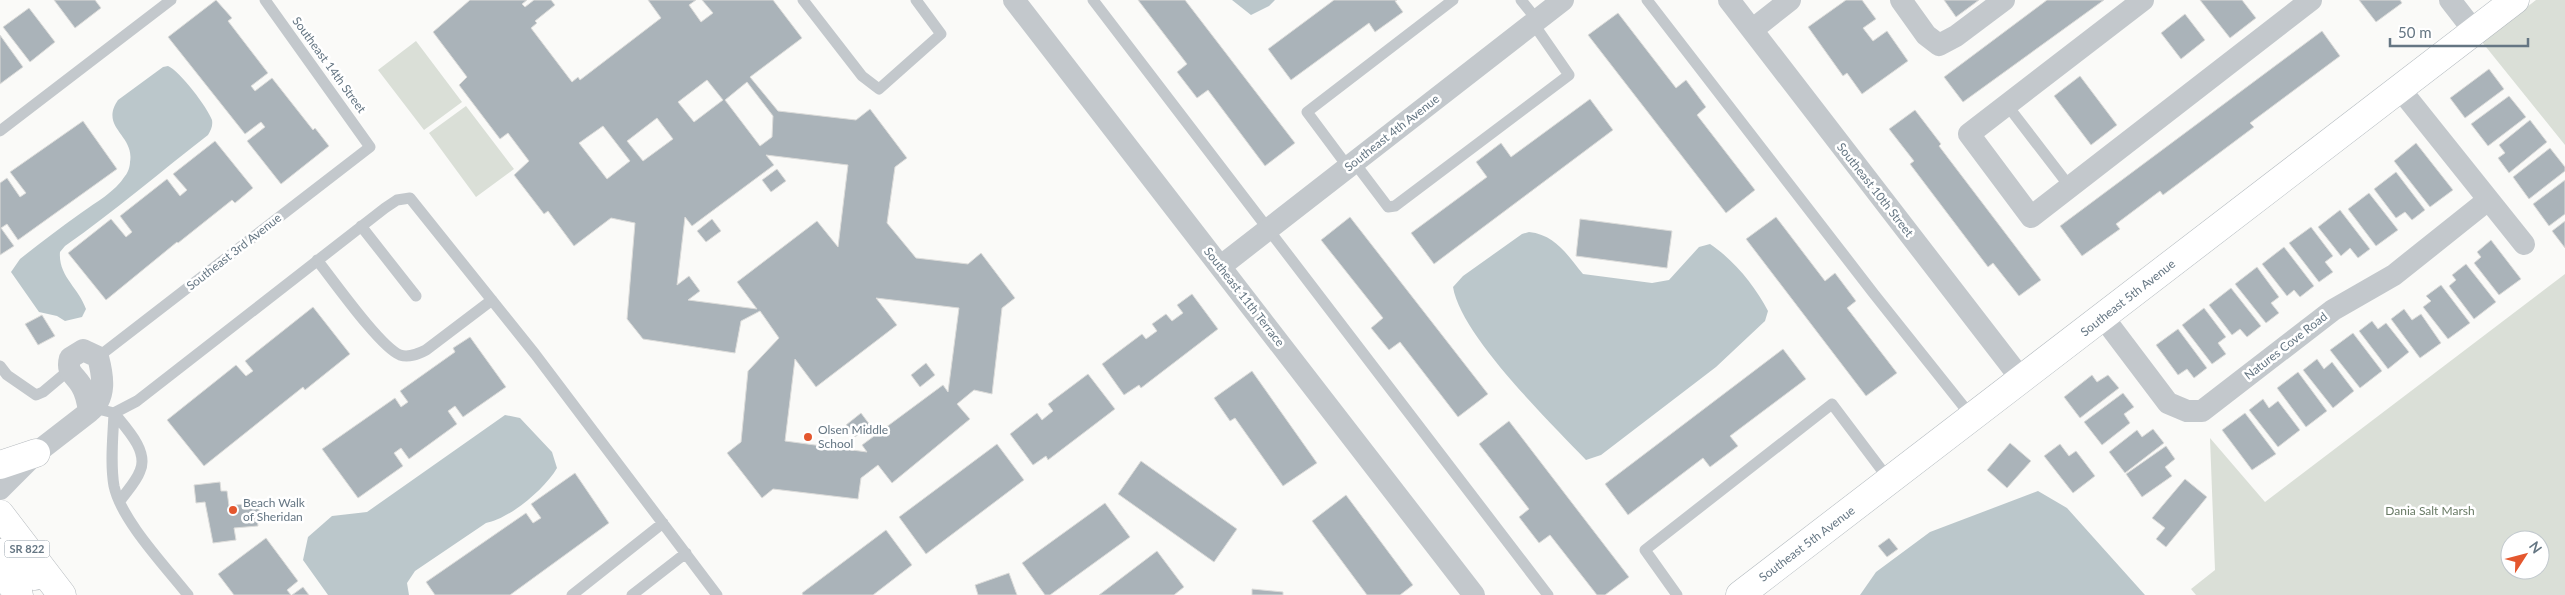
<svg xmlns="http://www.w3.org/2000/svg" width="2565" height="595" font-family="Lato,sans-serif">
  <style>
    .green { fill: #dadfd7; fill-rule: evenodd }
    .water { fill: #bbc7cb }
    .building { fill: #aab3b9; stroke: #dcdcda; fill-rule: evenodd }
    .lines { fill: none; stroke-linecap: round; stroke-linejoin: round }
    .secondary-casing { stroke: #b3babf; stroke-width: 29 }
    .primary-casing { stroke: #b5babe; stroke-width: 29 }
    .lane { stroke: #c3c8cc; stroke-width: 11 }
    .street { stroke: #c3c8cc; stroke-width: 22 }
    .secondary { stroke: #fff; stroke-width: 28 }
    .primary { stroke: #fff; stroke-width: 28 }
    .poi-dot { fill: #e4572e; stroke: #fff; stroke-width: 2 }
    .labels { text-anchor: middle; stroke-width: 5; stroke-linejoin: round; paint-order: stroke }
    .shield { fill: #fff; stroke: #939fa8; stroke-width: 1 }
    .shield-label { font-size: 11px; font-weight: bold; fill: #657683 }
    .street-label { font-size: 12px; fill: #657683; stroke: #fff }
    .poi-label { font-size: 12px; fill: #657683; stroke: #fff; text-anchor: start }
    .park-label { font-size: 12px; fill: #687a64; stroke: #fff }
  </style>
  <rect width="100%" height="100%" fill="#fafaf8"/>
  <path class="green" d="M2536,0H2565V145L2482,42Z
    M416,41L462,102L424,130L378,70Z
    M466,106L514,169L476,197L429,133Z
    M2565,274V595H2196L2191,589L2215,570L2210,438L2265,502ZM2510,540H2540V570H2510Z"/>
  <path class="water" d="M1232,0H1275L1269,6L1251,15Z
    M168,66C179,70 208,108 212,120C213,126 211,130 208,135C160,172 115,211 65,246L60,252C58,276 79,288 86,309L82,317L65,321L57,316L39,312L11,272L20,259C40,243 60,228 81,213C96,202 115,192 125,176C128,173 130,166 130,162C135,135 99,128 118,100L163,67Z
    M1529,232C1556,235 1567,255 1583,274L1652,283L1669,280L1699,247L1710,244C1734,260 1755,286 1768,311L1765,321L1716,367L1601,455L1586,460C1550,422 1461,336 1453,287L1463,276L1522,234Z
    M505,415L520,418L552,452L557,468C545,489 509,519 486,523L415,571L407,583L409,595H328L303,560L308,537L332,516L367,512Z
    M2038,491L2067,508L2145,595H1860L1876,572L1930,532Z"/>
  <path class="building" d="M54,0H95L101,8L75,28Z
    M216,0L232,18L228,21L268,73L251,86L255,91L272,78L313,130L315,128L329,146L281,184L247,141L265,127L261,122L245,134L168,37Z
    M470,0H527L522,4L525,7L534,0H551L555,5L535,21L537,23L531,28L572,82L578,77L580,80L661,18L648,0H696L689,5L701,22L713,13L702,0H773L802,38L750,77L778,111L856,120L870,109L907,158L895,167L887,223L916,258L968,264L981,253L1015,298L1002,308L992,394L974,390L957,404L970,419L892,483L878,465L861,478L858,499L773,489L762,498L727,453L741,442L748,371L779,338L760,311L741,321L735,353L643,339L627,319L635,223L611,218L574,246L548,211L544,214L514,175L529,161L508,133L500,139L459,85L467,77L433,32ZM707,80L723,100L694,122L678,102ZM747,82L773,116L772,137L760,146L725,100ZM657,118L673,139L643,161L627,141ZM603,126L630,161L607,179L579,143ZM766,155L848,165L838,247L817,221L737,282L757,309L688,300L700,291L689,276L677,285L685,217L692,226L774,165ZM876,298L959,308L948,392L943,385L862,445L867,452L785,441L795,359L816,387L897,325Z
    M1138,0H1185L1295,143L1265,166L1208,90L1197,98L1177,72L1187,64Z
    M1334,0H1397L1395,1L1403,12L1375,32L1369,23L1291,80L1268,49Z
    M1846,0H1862L1876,19L1863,28L1873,41L1887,31L1908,61L1862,94L1847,73L1843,76L1808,27Z
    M1944,0H1979L1956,17Z
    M2047,0H2104L1963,102L1944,77Z
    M2200,0H2242L2256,18L2230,38Z
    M2359,0H2400L2402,3L2376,22Z
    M29,8L55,42L30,62L3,27Z
    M1618,13L1676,88L1686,80L1706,107L1697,115L1755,190L1726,213L1588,35Z
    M2185,14L2205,40L2181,59L2161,33Z
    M2322,31L2340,56L2250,123L2254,127L2163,195L2160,191L2116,224L2120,229L2082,256L2060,226Z
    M0,35L23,67L0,84Z
    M2489,69L2504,89L2465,118L2450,98Z
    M2080,76L2117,125L2091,145L2054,96Z
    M2509,96L2526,117L2488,146L2471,124Z
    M1590,99L1613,130L1434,264L1411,233L1487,177L1476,162L1501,143L1511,157Z
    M1915,110L1941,144L1939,146L2041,280L2019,296L1993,263L1988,267L1910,164L1914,161L1889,129Z
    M2530,120L2547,142L2509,173L2498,158L2505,153L2499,145Z
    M83,121L117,169L18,240L7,224L1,228L14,246L0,255V183L7,178L20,197L26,193L10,172Z
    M215,141L253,188L235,203L232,200L178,243L177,242L106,300L68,253L111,219L126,237L132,232L120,216L167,179L180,196L187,190L173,174Z
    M2416,143L2453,190L2430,207L2394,161Z
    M2550,148L2565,167V171L2529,199L2513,177Z
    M777,169L786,181L771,192L762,180Z
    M2396,172L2425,210L2412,220L2405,212L2396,218L2374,189Z
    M2565,180V214L2549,226L2533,204Z
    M2369,193L2398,230L2376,246L2348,209Z
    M2340,210L2370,249L2358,258L2350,248L2341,256L2318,227Z
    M1350,217L1488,394L1458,417L1400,342L1389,350L1371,328L1383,318L1321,240Z
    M1776,217L1825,281L1835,273L1856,301L1847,308L1897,373L1866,396L1746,239Z
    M712,219L721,231L706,242L697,231Z
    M1580,219L1672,231L1667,268L1576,256Z
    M2565,221V248L2552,231Z
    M2311,227L2333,256L2325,262L2333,272L2319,282L2289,243Z
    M2491,240L2521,279L2499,295L2474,263L2481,257L2477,252Z
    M2284,247L2314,286L2300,297L2294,290L2287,296L2262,264Z
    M2466,264L2496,302L2474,319L2449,286L2456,280L2452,275Z
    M2257,267L2279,297L2271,303L2279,313L2266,323L2235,284Z
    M2441,285L2470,323L2448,339L2423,307L2431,301L2426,296Z
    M2231,288L2261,326L2247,337L2240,329L2232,335L2209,305Z
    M1192,294L1218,329L1141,388L1139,385L1124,395L1102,364L1142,334L1146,339L1157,331L1152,324L1166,314L1172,321L1183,313L1177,305Z
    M313,307L350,354L305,390L303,387L204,466L167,420L236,365L246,376L253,371L245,361Z
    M2204,308L2226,337L2218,343L2226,354L2212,364L2182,325Z
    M2404,309L2412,320L2421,314L2441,343L2420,358L2391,319Z
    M42,315L55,336L38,345L25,324Z
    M2372,321L2378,329L2386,323L2409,352L2388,369L2359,331Z
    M2178,329L2207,368L2194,378L2187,369L2178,375L2156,345Z
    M2353,333L2382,371L2360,388L2330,350Z
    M470,337L506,387L463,417L455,406L448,411L457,424L409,459L401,448L394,453L403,466L358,498L322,449L395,398L401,407L408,402L400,391L455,352L453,348Z
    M1783,349L1806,379L1730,436L1738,446L1710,467L1703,458L1628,515L1605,484Z
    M2317,359L2324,369L2332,362L2354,391L2333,408L2303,370Z
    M926,363L935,375L920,387L911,375Z
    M1252,371L1317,463L1283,486L1235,418L1230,421L1214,398Z
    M2298,372L2327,411L2306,427L2277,388Z
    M1088,374L1115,409L1048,460L1046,456L1033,465L1010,434L1037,413L1042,420L1053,411L1048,404Z
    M2092,375L2097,382L2108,375L2119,388L2080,418L2064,397Z
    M2123,393L2134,407L2124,414L2130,423L2102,445L2084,422Z
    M2263,399L2269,408L2278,401L2300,430L2278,447L2249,410Z
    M861,413L870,425L855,437L846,425Z
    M2245,413L2276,454L2252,470L2222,430Z
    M1509,421L1629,577L1605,595H1597L1550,535L1539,543L1519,517L1529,509L1479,444Z
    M2153,429L2164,443L2125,473L2109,452L2137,430L2142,437Z
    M2010,443L2031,461L2007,488L1987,470Z
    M997,444L1024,480L926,554L899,517Z
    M2060,444L2069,456L2076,451L2095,476L2073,493L2044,456Z
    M2166,446L2175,459L2165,467L2172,476L2142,497L2126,474Z
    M1141,461L1237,529L1214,562L1118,494Z
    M575,473L609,523L510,595H435L426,582L526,513L533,523L541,518L531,504Z
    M2185,479L2207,497L2166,547L2156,539L2165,528L2152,518Z
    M220,482L221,491H227L229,506L259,502L260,515H257L258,526L234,528L236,540L213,543L205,502L196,503L194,485Z
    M1346,495L1413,585L1400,595H1367L1312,521Z
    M1105,503L1130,537L1050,595H1045L1022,563Z
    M886,530L912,565L873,595H803L802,593Z
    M266,538L298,581L287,590L291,595H234L218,574Z
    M1889,538L1898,549L1887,557L1878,546Z
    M1157,551L1184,587L1174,595H1099Z
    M1009,573L1017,595H978L975,585Z
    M303,587L309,595H292Z
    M1252,589L1283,592V595H1252Z"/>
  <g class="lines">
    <g class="secondary-casing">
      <path id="secondary" d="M1740,595L2515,0"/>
    </g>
    <g class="primary-casing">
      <path id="primary" d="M0,465L36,453
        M0,514L62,595
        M0,553C17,553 25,563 35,576
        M0,570L19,595"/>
    </g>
    <path class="lane" d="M803,0L862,76L879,89L941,34L916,0
      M1093,0L1548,595
      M1521,0L1537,20
      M1647,0L1874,294L1972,417
      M2007,105L2070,187
      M0,131L171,0
      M1354,162L1388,207L1395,206L1569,75L1533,23
      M1348,167L1307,112L1453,0
      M361,226L416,296
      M317,260C333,280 380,347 400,355C409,358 418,354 426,350L492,300
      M98,357L370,147L265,0
      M0,366L7,375L36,395L43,392L68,371
      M94,408L114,413L137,401L385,208L397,200L410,198L535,354L717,595
      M114,413C113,437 110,463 114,486C121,520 166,567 188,595
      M114,413C126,428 149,451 140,471C136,482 126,492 120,501
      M572,595L663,523
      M632,595L686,553
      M1677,595L1645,550L1832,404L1890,481"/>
    <path class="street" d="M1014,0L1474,595
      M1729,0L2022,380
      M1901,0L1926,35L1939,45L1956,36L2004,0
      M2143,0L1969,134L2031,217L2311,0
      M2450,0L2474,31
      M1752,30L1790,0
      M2400,89L2524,244
      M1221,266L1563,0
      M2103,317L2168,403L2187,411H2202L2333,310L2394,275L2488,200
      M0,489L36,453L89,412C107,398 103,376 98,357L83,350L70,358C66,372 74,374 81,385C86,393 88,403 89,412"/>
    <use href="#secondary" class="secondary"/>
    <use href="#primary" class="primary"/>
  </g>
  <g class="poi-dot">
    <circle cx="808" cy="437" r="5"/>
    <circle cx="233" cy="510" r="5"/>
  </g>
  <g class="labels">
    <rect class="shield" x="4.5" y="540.5" width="45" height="17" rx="4"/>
    <g class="shield-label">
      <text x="27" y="553">SR 822</text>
    </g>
    <g class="street-label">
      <text transform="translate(329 65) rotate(54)" y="4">Southeast 14th Street</text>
      <text transform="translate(1392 133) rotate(-38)" y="4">Southeast 4th Avenue</text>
      <text transform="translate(1875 190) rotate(52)" y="4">Southeast 10th Street</text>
      <text transform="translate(234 252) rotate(-38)" y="4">Southeast 3rd Avenue</text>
      <text transform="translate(1244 297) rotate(52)" y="4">Southeast 11th Terrace</text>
      <text transform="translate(2128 298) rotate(-38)" y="4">Southeast 5th Avenue</text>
      <text transform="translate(2286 346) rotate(-38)" y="4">Natures Cove Road</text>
      <text transform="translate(1807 544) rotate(-37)" y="4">Southeast 5th Avenue</text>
    </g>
    <g class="poi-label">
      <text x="818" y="434">Olsen Middle<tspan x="818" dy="14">School</tspan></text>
      <text x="243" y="507">Beach Walk<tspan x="243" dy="14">of Sheridan</tspan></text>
    </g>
    <g class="park-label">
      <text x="2430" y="515">Dania Salt Marsh</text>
    </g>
  </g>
  <g transform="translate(2525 555) rotate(54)"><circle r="24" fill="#ffffff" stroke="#c1c8cd"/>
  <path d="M0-4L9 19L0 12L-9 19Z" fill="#e4572e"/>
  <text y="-8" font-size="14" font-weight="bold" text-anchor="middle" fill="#657683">N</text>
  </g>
  <path d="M2390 38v8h138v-8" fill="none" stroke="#657683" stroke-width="2.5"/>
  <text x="2398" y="38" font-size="15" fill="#657683" stroke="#ffffff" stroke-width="4" paint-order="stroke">50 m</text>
</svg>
